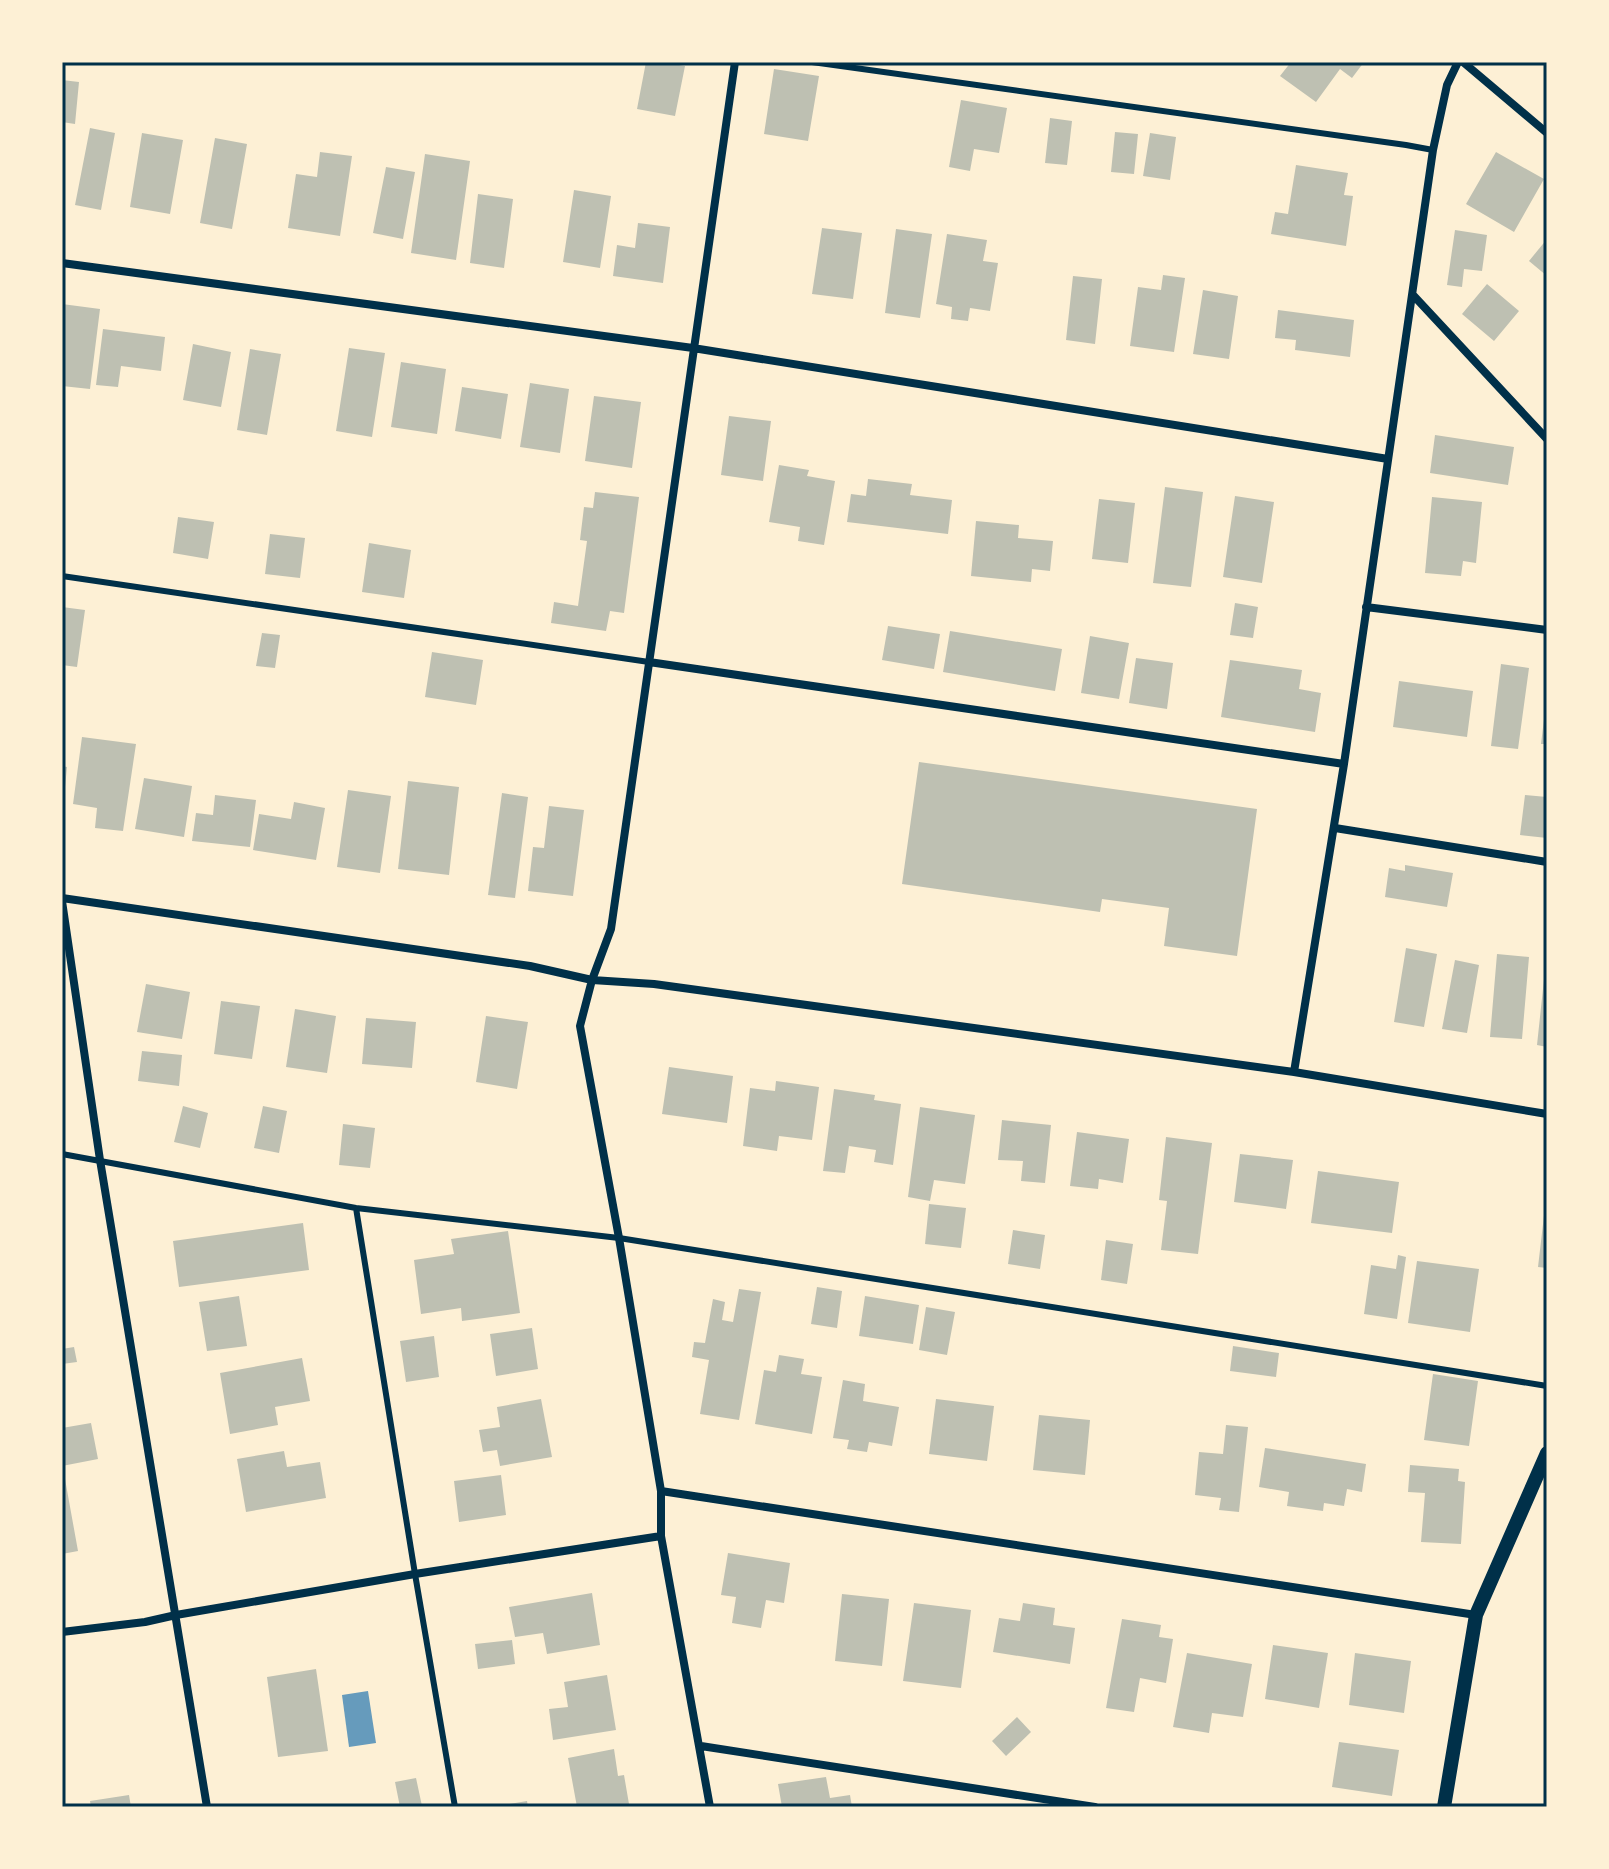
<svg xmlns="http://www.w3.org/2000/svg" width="1609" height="1869" font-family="Overpass,sans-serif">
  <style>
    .water { fill: #669bbc }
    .building { fill: #bec0b2 }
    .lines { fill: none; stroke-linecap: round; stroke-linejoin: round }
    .service { stroke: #003049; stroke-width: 6 }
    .minor { stroke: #003049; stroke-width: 8 }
    .tertiary { stroke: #003049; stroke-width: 14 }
    .neatline { fill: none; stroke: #003049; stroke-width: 3 }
  </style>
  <rect width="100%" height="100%" fill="#fdf0d5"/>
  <path class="water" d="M368,1691L376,1743L349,1747L342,1695Z"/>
  <path class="building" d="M646,62H661L685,66L675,116L637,109Z
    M1291,62H1364L1352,78L1340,69L1316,102L1280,76Z
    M774,69L819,76L808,141L764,134Z
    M62,80L79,82L75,124L62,122Z
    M961,100L1007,108L999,153L974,149L970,171L949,167Z
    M1050,118L1072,121L1067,165L1045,163Z
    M90,128L115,133L101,210L75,205Z
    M1115,132L1138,134L1134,174L1111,172Z
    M142,133L183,140L170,214L130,207Z
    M1150,133L1176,137L1170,180L1143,176Z
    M215,138L247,144L232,229L200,223Z
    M320,152L352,156L340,236L288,228L296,174L317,177Z
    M1496,152L1544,179L1514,232L1466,204Z
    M425,154L470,161L456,260L411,253Z
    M1296,165L1348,173L1344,195L1353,196L1346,246L1271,234L1275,212L1288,214Z
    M386,167L415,172L403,239L373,233Z
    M574,190L611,196L600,268L563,262Z
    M478,194L513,199L504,268L470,263Z
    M638,223L670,227L663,283L613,276L617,245L635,248Z
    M822,228L862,233L853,299L812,294Z
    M896,229L932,234L920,318L885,313Z
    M1455,230L1487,235L1482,271L1464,269L1462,287L1447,285Z
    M947,234L987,240L983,261L998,263L990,311L970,308L968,321L951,319L952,307L936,304Z
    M1547,239V276L1529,261Z
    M1163,275L1185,278L1174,352L1130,346L1138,287L1161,290Z
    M1073,276L1102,279L1095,344L1066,340Z
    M1487,284L1519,311L1494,341L1462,314Z
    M1203,290L1238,296L1229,359L1193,354Z
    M62,304L100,309L90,389L62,386Z
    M1278,310L1354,320L1350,357L1295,350L1296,340L1275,338Z
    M103,329L165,337L161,371L121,366L118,387L96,385Z
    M193,344L231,352L221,407L183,400Z
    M349,348L385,353L372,437L336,431Z
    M250,349L281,354L267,435L237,430Z
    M401,362L446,369L437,434L391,427Z
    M530,383L569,389L560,453L520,447Z
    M462,387L508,394L501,439L455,431Z
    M594,396L641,402L632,468L585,461Z
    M729,416L771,421L763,481L721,475Z
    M1435,435L1514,447L1508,485L1430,473Z
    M779,465L809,470L807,476L835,481L824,545L798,541L800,527L769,522Z
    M868,479L912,484L910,495L952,500L948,534L847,522L851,494L866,496Z
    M1165,487L1203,492L1191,587L1153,583Z
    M595,492L639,497L624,613L610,611L606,631L551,623L554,602L578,606L587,541L580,540L584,507L593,508Z
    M1235,496L1274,502L1262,583L1223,577Z
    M1432,497L1482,502L1476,563L1463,561L1461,576L1425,573Z
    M1099,499L1135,503L1128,563L1092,559Z
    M178,517L214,522L208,559L173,553Z
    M976,521L1019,525L1018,538L1053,541L1050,571L1032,569L1031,582L971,576Z
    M270,534L305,538L300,578L265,574Z
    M369,543L411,550L404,598L362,592Z
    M1235,603L1258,607L1253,638L1230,635Z
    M62,607L85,610L77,667L62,665Z
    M888,626L940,634L934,669L882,660Z
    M950,631L1062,649L1055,691L943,672Z
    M262,633L280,635L275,668L256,666Z
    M1090,636L1129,643L1119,699L1081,693Z
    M432,652L483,660L476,705L425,697Z
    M1136,658L1173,663L1167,709L1129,703Z
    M1230,660L1302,670L1299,689L1321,693L1315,732L1221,717Z
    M1501,664L1529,668L1518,749L1491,746Z
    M1399,681L1473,691L1467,737L1393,727Z
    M1545,711H1547V744H1541Z
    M82,737L136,744L123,831L95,828L97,808L73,804Z
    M919,762L1257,809L1237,956L1164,946L1169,908L1102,899L1100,912L902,884Z
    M62,766L67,767L64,797H62Z
    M144,778L192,786L184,837L135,829Z
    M408,781L459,787L449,875L398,869Z
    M348,790L391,796L380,873L337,867Z
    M502,793L528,797L515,898L488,895Z
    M215,795L256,800L250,847L192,841L196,813L213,815Z
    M1525,795L1547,797V838L1520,835Z
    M294,802L325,808L316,860L253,850L259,814L291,819Z
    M549,806L584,810L573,896L528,891L533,847L544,848Z
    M1405,865L1453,873L1447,907L1385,897L1389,868L1405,871Z
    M1406,948L1437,954L1424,1027L1394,1022Z
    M1497,954L1529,957L1522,1039L1490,1037Z
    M1455,960L1479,965L1467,1033L1442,1029Z
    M1545,970H1547V1047L1537,1045Z
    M146,984L190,992L182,1039L137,1032Z
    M221,1001L260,1006L252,1059L214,1054Z
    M295,1009L336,1016L327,1073L286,1067Z
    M486,1016L528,1022L517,1089L476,1082Z
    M366,1018L416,1022L412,1068L362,1064Z
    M142,1051L182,1055L179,1086L138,1081Z
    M669,1067L733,1076L727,1123L662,1114Z
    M776,1081L819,1087L812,1140L779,1136L777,1151L743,1146L750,1088L775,1091Z
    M834,1089L875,1095L874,1100L901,1104L893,1165L874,1162L876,1150L849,1146L845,1173L823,1171Z
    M183,1106L208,1113L200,1148L174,1142Z
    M263,1106L287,1111L279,1153L254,1148Z
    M920,1107L975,1115L965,1184L934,1180L930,1201L908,1197Z
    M1002,1120L1051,1125L1045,1183L1021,1181L1023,1161L998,1160Z
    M343,1124L375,1128L370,1168L339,1165Z
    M1077,1132L1129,1139L1123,1183L1099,1179L1098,1189L1070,1186Z
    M1166,1137L1212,1143L1198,1254L1161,1250L1167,1201L1159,1200Z
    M1240,1154L1293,1160L1286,1209L1234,1202Z
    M1318,1171L1399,1182L1392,1233L1311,1223Z
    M929,1204L966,1208L961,1248L925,1244Z
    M1545,1207H1547V1268L1538,1267Z
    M303,1223L309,1270L179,1287L173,1241Z
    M1013,1230L1045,1235L1040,1269L1008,1264Z
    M508,1231L520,1313L462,1321L461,1308L421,1314L414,1260L454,1254L451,1239Z
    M1106,1240L1133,1244L1127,1284L1101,1280Z
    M1398,1255L1406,1257L1397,1319L1364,1314L1371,1265L1396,1269Z
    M1417,1261L1479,1269L1470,1332L1408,1323Z
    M817,1287L842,1291L837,1328L811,1324Z
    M739,1289L761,1292L739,1420L700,1414L709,1360L692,1357L694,1342L705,1343L713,1299L725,1302L722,1320L733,1322Z
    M239,1296L247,1346L207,1351L199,1302Z
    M865,1296L919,1305L913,1344L859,1336Z
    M926,1307L955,1312L947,1355L919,1350Z
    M532,1328L538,1369L496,1376L490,1334Z
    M434,1336L439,1377L406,1382L400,1341Z
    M1233,1346L1279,1353L1276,1377L1230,1371Z
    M74,1347L77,1362L62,1364V1349Z
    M779,1355L804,1359L801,1374L822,1377L812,1434L755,1424L764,1370L776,1372Z
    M302,1358L310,1401L275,1407L278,1425L230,1434L220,1373Z
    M1433,1374L1478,1381L1469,1446L1424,1440Z
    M843,1380L865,1384L863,1401L899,1407L892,1446L869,1442L867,1452L847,1449L849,1440L833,1438Z
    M541,1399L552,1457L500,1466L497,1450L483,1452L479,1430L500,1427L497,1407Z
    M936,1399L994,1406L987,1461L929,1454Z
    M1039,1415L1090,1420L1085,1475L1033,1470Z
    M91,1423L98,1459L62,1466V1428Z
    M1226,1425L1248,1427L1239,1512L1219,1510L1221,1498L1195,1495L1199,1452L1223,1454Z
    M1265,1448L1366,1464L1362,1492L1347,1489L1344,1506L1324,1503L1323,1511L1287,1506L1289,1492L1259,1487Z
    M284,1451L287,1467L320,1462L326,1498L246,1512L237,1459Z
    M1410,1465L1459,1469L1458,1481L1465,1482L1461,1544L1421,1542L1425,1493L1408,1492Z
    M501,1475L506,1515L459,1522L454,1481Z
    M62,1479H65L78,1551L62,1554Z
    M728,1553L790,1563L784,1603L766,1600L761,1628L732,1623L736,1597L721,1595Z
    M592,1593L600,1645L547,1654L543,1633L515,1637L509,1607Z
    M842,1594L889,1599L882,1666L835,1661Z
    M914,1603L971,1610L961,1688L903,1681Z
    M1023,1603L1055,1608L1053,1625L1075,1628L1070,1664L993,1652L999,1618L1020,1621Z
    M1122,1619L1161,1625L1159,1637L1173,1639L1166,1683L1140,1678L1134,1712L1106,1708Z
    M512,1640L515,1664L478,1669L475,1644Z
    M1273,1645L1328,1653L1319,1708L1265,1699Z
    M1187,1653L1252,1664L1243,1717L1212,1713L1209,1733L1173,1727Z
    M1355,1653L1411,1661L1404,1713L1349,1705Z
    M316,1669L328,1751L278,1757L267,1677Z
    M607,1675L616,1730L553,1740L549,1709L568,1707L564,1682Z
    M1017,1717L1031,1732L1006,1756L992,1741Z
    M1339,1742L1399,1750L1392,1796L1332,1787Z
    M614,1749L618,1776L624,1775L629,1804L613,1807H577L568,1758Z
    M826,1777L830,1798L850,1795L852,1807H782L778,1784Z
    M416,1778L422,1806L400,1807L395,1782Z
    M129,1795L131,1807H91L90,1801Z
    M527,1801L528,1807H503V1805Z"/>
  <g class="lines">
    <path class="service" d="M812,62L1406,145L1433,150
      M62,576L649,662
      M62,1154L356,1208L619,1238L1547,1386
      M356,1208L415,1574L455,1807"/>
    <path class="minor" d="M1463,62L1547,133
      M62,263L693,348L1388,459
      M1413,295L1547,439
      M1366,607L1547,630
      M649,662L1344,764
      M1335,828L1547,862
      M62,898L530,966L592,980L654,984L1294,1072L1547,1114
      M62,901L100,1160L207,1807
      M1294,1072L1344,764L1433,150L1447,85L1458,62
      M661,1491L1476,1615
      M62,1632L145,1622L176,1615L415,1574L661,1536
      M701,1746L1095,1807
      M710,1807L661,1536V1491L619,1238L580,1026L592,980L611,929L735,62"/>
    <path class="tertiary" d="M1444,1807L1476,1615L1547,1453"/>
  </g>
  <rect width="1609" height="1869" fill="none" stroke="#fdf0d5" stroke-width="128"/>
  <rect x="64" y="64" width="1481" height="1741" class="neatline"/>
</svg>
